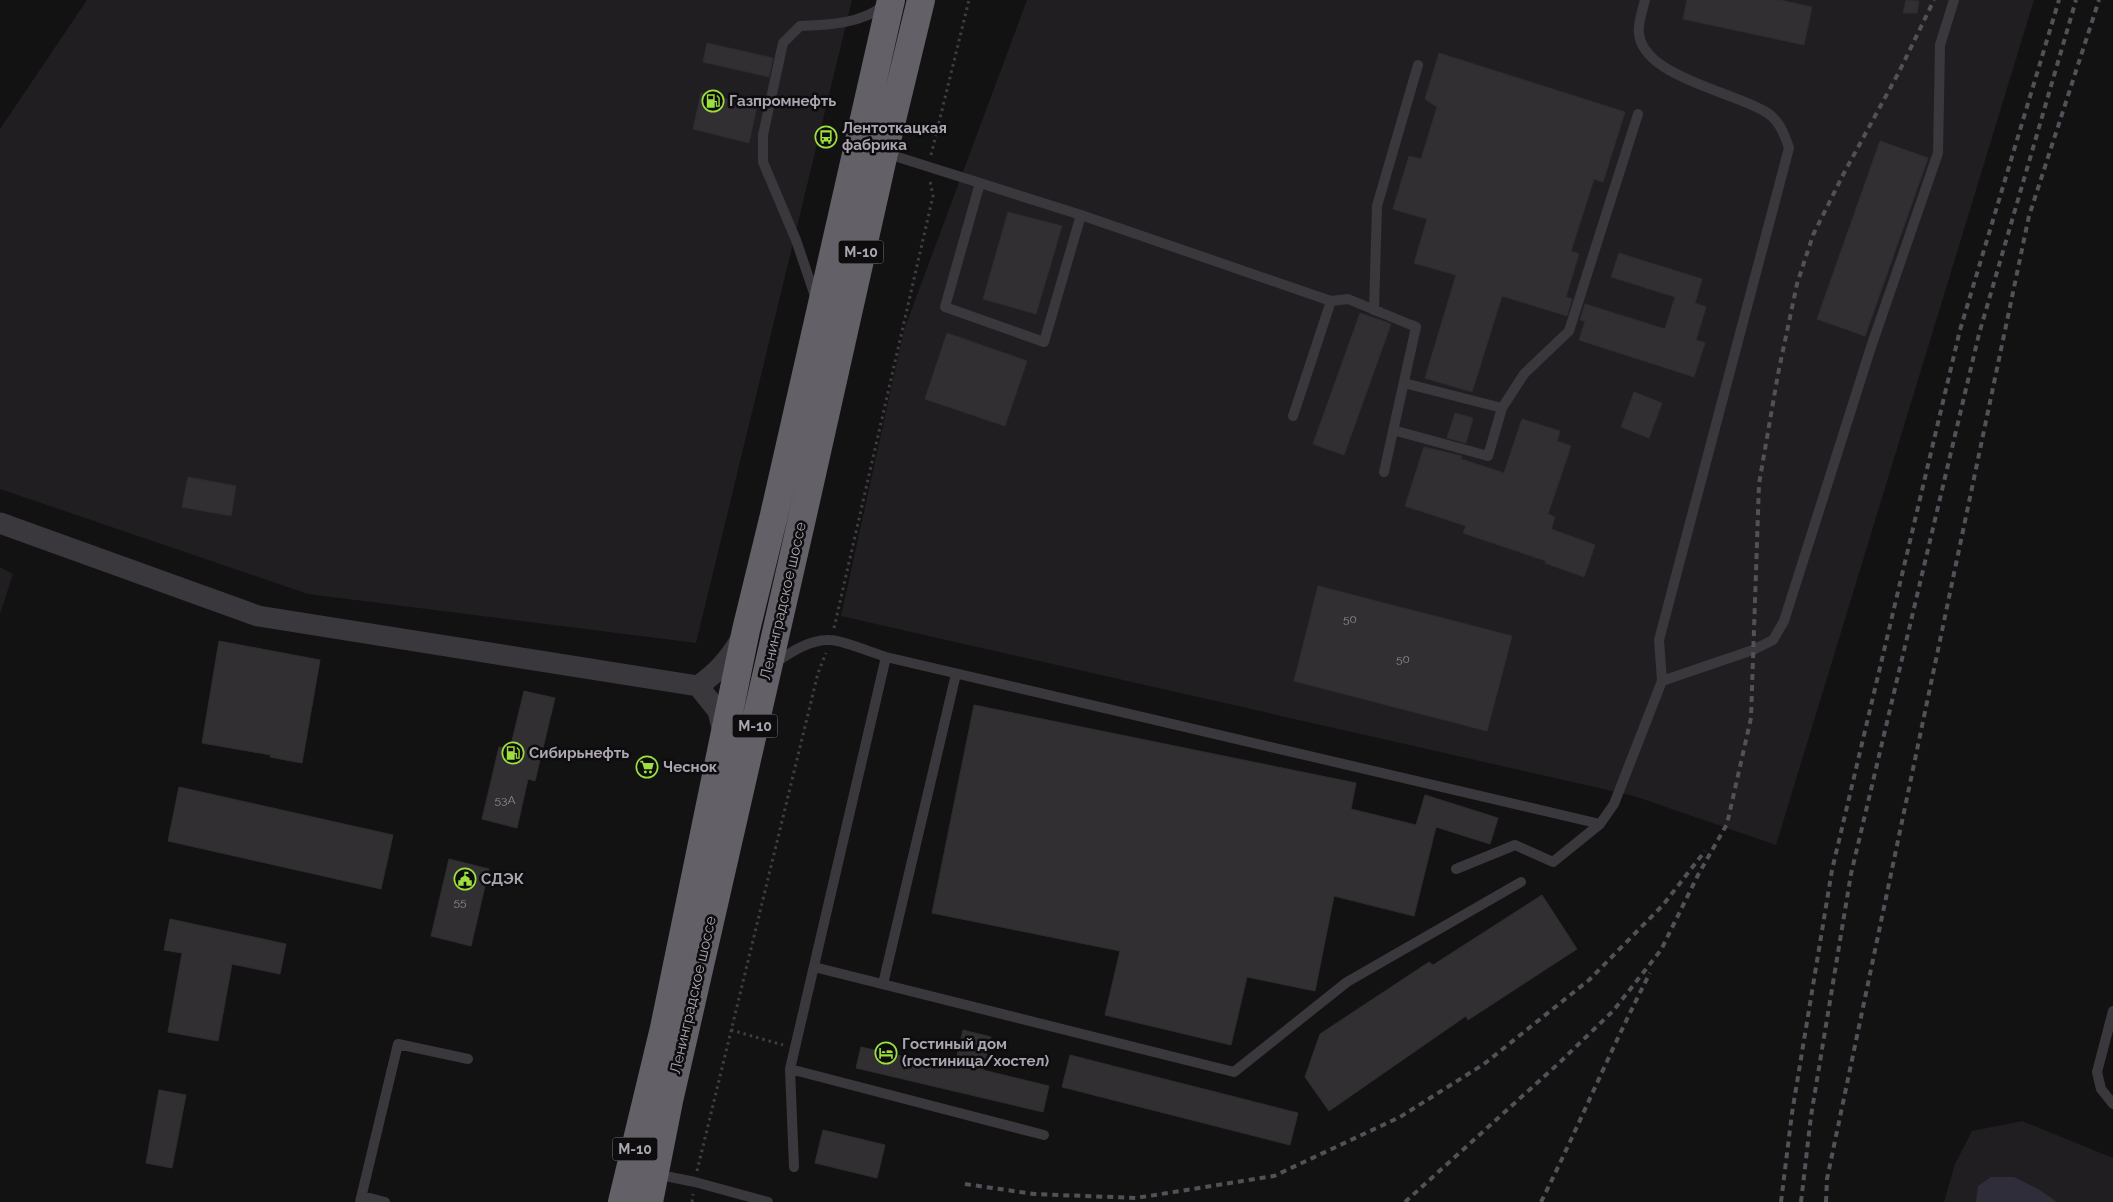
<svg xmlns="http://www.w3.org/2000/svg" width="2113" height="1202" font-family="Raleway,sans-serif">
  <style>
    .built { fill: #201e20 }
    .water { fill: #302d3b }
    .building { fill: #322f32; stroke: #2e2c2f }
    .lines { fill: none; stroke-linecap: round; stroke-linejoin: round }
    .path { stroke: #403d44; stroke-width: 3; stroke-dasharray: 2.5 4; stroke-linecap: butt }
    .lane { stroke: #3b383d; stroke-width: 10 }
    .street { stroke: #3b383d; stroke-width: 21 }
    .highway { stroke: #646068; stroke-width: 28 }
    .rail { stroke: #545057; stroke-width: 4; stroke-dasharray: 6 5; stroke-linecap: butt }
    .labels { text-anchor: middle; stroke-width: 5; stroke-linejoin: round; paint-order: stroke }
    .number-label { font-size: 12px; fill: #8d8892 }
    .shield { fill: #0e0d0e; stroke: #7c7781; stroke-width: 1 }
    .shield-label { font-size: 14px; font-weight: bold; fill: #aba5b2 }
    .poi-label { font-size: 15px; font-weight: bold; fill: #aba5b2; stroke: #0e0d0e; text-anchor: start }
    .street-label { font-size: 15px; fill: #aba5b2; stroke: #0e0d0e }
  </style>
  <rect width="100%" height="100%" fill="#131213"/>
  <path class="built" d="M87,0H852L696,643L308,594L0,489V129Z
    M1027,0H2034L1776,845L1634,796L841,616L904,330Z
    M0,567L13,574L0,614Z
    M2022,1121L2113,1158V1202H1944L1955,1164L1972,1131Z"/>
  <path class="water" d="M1991,1177H2014L2038,1189L2057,1202H1976L1978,1186Z"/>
  <path class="building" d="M1687,0H1780L1812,7L1804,45L1683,19Z
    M1906,0L1919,1L1917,13H1903Z
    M707,43L773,58L769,77L703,62Z
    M1439,53L1625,112L1603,182L1594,179L1571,251L1579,254L1566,297L1572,299L1567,316L1502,296L1472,392L1425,378L1456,275L1414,263L1427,219L1393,209L1409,156L1421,159L1437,107L1425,99Z
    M701,93L757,106L749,143L693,129Z
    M1880,141L1928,158L1865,336L1817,319Z
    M1008,212L1062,226L1036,314L983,299Z
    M1619,253L1702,279L1695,303L1706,307L1696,340L1705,343L1694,377L1579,340L1585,321L1580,320L1585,304L1665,329L1675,297L1611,277Z
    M1360,313L1391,324L1344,455L1313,444Z
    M947,333L1027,361L1005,426L925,399Z
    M1634,392L1662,403L1649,438L1621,427Z
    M1455,413L1473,418L1466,443L1447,438Z
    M1522,419L1560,431L1557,441L1571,446L1548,514L1555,517L1551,529L1595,545L1584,577L1545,563L1546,561L1463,533L1466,526L1405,506L1424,447L1462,456L1461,459L1504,473Z
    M188,477L236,486L231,516L182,507Z
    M1318,586L1512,636L1487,731L1294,681Z
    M219,641L320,660L302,763L270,757L271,755L202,743Z
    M524,691L555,698L535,781L528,779L517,828L482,819L499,747L510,749Z
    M974,705L1356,783L1351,809L1416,825L1425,795L1498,818L1490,844L1436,827L1414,916L1334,896L1315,991L1247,977L1231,1045L1105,1015L1120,951L932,913Z
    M179,787L393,835L381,889L168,841Z
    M449,859L489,869L471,946L431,936Z
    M1542,895L1577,949L1468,1020L1466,1016L1329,1111L1305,1077L1320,1034L1429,962L1433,965Z
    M170,919L286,944L280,974L232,964L218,1041L168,1032L182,953L164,950Z
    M963,1030L991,1037L983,1070L1049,1086L1043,1112L856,1068L861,1047L954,1068Z
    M1070,1055L1298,1113L1290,1145L1062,1087Z
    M159,1090L186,1095L172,1168L146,1163Z
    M823,1130L885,1145L877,1178L815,1163Z"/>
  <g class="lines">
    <path class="path" d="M931,155L969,0
      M834,628L933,196L930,181
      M731,1030L783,1045
      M697,1171L818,673L826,653
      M692,1202L693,1194"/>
    <path class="lane" d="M885,153L1081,215L1331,301L1348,299L1416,327
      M980,183L945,307L1044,342L1081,215
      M815,296L796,240L763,162V135L783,43L800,26C827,25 862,24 884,5
      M1380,312L1374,310L1377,206L1418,65
      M1502,408L1524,374L1569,331L1638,114
      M1293,416L1331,301
      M1393,430L1488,456L1502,408L1404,383
      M1384,472L1416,327L1412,325
      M774,664C790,652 810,639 830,640C842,640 873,653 886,657L1600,824
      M1662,681L1753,650L1773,640L1784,621L1871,347L1938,153L1940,45L1954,0
      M1456,869L1515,845L1553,862L1600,824L1614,804L1662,681L1659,640L1789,148C1784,133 1779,119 1764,111C1732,91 1633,75 1639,26C1640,17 1643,8 1645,0
      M814,967L1234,1072L1347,982L1521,882
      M883,984L956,674
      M2113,1011L2097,1072L2101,1089L2113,1104
      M790,1069L1044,1135
      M794,1167L790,1069L886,657
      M655,1174L695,1182L768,1202
      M362,1196L385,1202
      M360,1202L398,1044L468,1059"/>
    <path class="street" d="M0,523L258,616L698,686L718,711L724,736
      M698,686C717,673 729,659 741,639"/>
    <path class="highway" d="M622,1202L664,1028L746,630L774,515L891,0
      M649,1202L669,1101L801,523L884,153L921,0"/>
    <path class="rail" d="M965,1184L1034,1194L1136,1198L1274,1176L1400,1117L1484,1064L1589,980L1663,905L1705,851
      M1405,1202L1558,1064L1613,1011L1661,950L1698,875L1727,824L1751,718L1759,484L1778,374L1797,284L1813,235L1844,173L1899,72L1934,0
      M1541,1202C1579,1126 1611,1048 1650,973
      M1781,1202L1792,1113L1832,870L1960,330L2059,0
      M1801,1202L1811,1116L1851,874L1979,334L2076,0
      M1826,1202L1827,1179L2029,216L2099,0"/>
  </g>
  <defs>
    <g id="fuel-ring" transform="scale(1.125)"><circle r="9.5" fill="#0e0d0e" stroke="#9cdf3e" stroke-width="1.5"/><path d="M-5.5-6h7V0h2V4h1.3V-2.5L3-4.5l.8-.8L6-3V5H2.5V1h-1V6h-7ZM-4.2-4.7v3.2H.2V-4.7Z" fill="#9cdf3e"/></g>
    <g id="bus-ring" transform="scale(1.125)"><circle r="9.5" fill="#0e0d0e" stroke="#9cdf3e" stroke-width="1.5"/><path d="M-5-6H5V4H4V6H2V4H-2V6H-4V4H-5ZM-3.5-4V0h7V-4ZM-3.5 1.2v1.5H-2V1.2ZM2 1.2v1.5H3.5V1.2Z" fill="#9cdf3e"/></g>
    <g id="supermarket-ring" transform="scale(1.125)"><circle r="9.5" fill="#0e0d0e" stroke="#9cdf3e" stroke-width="1.5"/><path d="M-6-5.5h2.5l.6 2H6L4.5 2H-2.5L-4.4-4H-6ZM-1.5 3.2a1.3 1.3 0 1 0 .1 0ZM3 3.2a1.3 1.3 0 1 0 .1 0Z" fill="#9cdf3e"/></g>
    <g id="civic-ring" transform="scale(1.125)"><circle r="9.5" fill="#0e0d0e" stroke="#9cdf3e" stroke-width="1.5"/><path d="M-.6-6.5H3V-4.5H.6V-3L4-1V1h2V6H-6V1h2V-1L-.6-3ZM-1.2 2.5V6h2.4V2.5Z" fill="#9cdf3e"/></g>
    <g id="hotel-ring" transform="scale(1.125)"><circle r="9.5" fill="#0e0d0e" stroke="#9cdf3e" stroke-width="1.5"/><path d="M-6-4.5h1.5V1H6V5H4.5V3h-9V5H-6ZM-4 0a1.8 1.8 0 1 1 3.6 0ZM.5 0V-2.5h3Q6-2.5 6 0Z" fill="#9cdf3e"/></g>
  </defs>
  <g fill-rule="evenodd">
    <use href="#fuel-ring" x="713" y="101"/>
    <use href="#bus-ring" x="826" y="137"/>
    <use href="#fuel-ring" x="513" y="753"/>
    <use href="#supermarket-ring" x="647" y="767"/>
    <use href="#civic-ring" x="465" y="879"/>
    <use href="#hotel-ring" x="886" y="1053"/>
  </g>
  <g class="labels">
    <g class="number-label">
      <text x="1350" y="623">50</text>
      <text x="1403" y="663">50</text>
      <text x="505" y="804">53А</text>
      <text x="460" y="906">55</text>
    </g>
    <g class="shield">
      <rect x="838.5" y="240.5" width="45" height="23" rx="4"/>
      <rect x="732.5" y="714.5" width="45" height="23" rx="4"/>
      <rect x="612.5" y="1137.5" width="45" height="23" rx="4"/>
    </g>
    <g class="shield-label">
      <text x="861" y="257">М-10</text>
      <text x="755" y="731">М-10</text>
      <text x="635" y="1154">М-10</text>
    </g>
    <g class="poi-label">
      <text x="729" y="106">Газпромнефть</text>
      <text x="842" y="133">Лентоткацкая<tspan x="842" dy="17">фабрика</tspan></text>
      <text x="529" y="758">Сибирьнефть</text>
      <text x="663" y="772">Чеснок</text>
      <text x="481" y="884">СДЭК</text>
      <text x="902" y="1049">Гостиный дом<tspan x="902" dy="17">(гостиница/хостел)</tspan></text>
    </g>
    <g class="street-label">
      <text transform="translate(783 601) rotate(-77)" y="5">Ленинградское шоссе</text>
      <text transform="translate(693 995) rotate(-77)" y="5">Ленинградское шоссе</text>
    </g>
  </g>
</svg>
